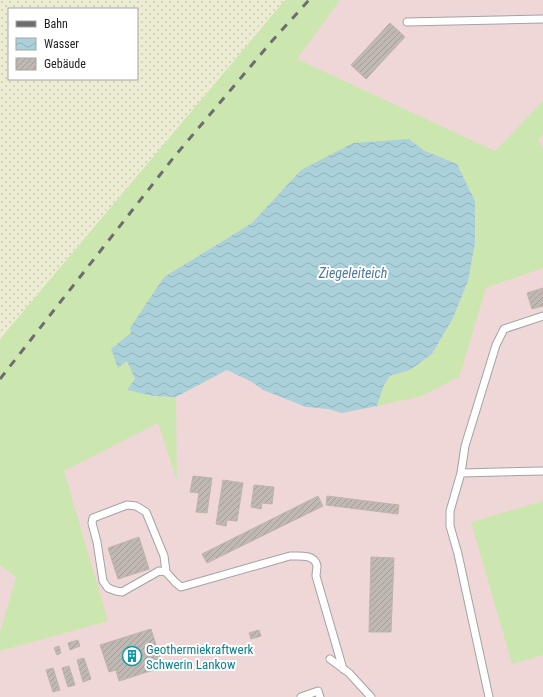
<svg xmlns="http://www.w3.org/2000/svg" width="543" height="697" font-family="'Roboto Condensed',sans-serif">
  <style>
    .commercial { fill: #efd7d7 }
    .farmland { fill: url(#farmland-dots); fill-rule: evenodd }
    .grass { fill: #cce6b0 }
    .water { fill: url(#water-waves) }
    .building { fill: url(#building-hatch); stroke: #c0b3a9 }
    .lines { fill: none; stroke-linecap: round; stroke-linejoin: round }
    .service-casing { stroke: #a3a3a3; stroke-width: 9 }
    .service { stroke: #fff; stroke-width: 7 }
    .rail { stroke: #6d6d6d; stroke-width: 3; stroke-dasharray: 8 8; stroke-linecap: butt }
    .labels { text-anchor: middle; stroke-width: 4; stroke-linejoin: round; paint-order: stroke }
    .culture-label { font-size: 13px; fill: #0d838f; stroke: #fff; text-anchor: start }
    .water-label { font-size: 14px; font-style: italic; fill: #4f7aa1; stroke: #fff }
  </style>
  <defs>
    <pattern id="farmland-dots" width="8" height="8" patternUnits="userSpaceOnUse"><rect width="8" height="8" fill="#ececd3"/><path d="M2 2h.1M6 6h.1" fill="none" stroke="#cacab5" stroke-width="1.8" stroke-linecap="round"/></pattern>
    <pattern id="water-waves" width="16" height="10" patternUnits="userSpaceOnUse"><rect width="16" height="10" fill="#aad1da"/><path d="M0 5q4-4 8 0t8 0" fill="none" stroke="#92b3bb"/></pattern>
    <pattern id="building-hatch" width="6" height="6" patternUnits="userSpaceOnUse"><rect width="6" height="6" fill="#bfb8b3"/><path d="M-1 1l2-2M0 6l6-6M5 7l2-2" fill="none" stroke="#a49e9a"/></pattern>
  </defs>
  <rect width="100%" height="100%" fill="#efece6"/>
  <path class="commercial" d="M338,0H543V697H0V416Z"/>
  <path class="farmland" d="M0,0H285L0,339ZM9,9H137V79H9Z"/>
  <path class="grass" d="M285,0H340L297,59L495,151L543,101V134L538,140L543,148V268L486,288L459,377L422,396L377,406L384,385L390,376L410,370L432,354L453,318L468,281L475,243V201L457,164L425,151L409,139L301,170L252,223L164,277L131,333L118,368L127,361L135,379L128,389L153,396L176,397L177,481L158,423L64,471L108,621L0,651V632L16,577L0,565V339Z
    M543,501V655L512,664L471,522Z"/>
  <path class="water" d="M409,139L425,151L457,164L475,201V243L468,281L453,318L432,354L410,370L390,376L384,385L377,406L342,413L328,409L306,407L263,390L252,382L227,370L176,397L153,396L127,390L135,379L127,361L118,368L111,349L131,333L130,328L164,277L252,223L301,170L353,143Z"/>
  <path class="building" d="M390,23L405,37L366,79L351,65Z
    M543,288V306L532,309L527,293Z
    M193,476L212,478L207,513L196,512L199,493L190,492Z
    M223,480L243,483L237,521L227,520L226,526L216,524Z
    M254,485L274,487L272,504L262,503L261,509L251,507Z
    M318,496L323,506L207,563L202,554Z
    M327,496L399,505L398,514L326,505Z
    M139,537L149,569L118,579L108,548Z
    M371,557L394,558L391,632H369Z
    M151,629L163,667L119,681L116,670L109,672L100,645Z
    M259,630L261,636L251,639L249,633Z
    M78,640L80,646L70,650L68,643Z
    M59,646L61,653L57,655L54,648Z
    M84,658L91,679L83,682L77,660Z
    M69,666L75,685L68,687L62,668Z
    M53,668L60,690L53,692L46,670Z"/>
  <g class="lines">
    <g class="service-casing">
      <path id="service" d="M407,22L543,19
        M461,473L543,471
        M166,572L164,556L146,512L136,506L127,505L93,518L92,523L97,542L103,581L108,588L116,591L122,592L159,571L166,572L175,582L181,587L290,556C299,556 315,554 317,566C317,569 316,573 316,576L343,669
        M330,659L349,673L371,697
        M301,697L318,691L320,697
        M489,697L458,554L450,526V511L461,473L465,446L496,345L504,329L543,316"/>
    </g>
    <use href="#service" class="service"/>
    <path class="rail" d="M0,379L174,157L272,41L309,0"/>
  </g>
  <defs>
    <g id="building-ring" transform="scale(1)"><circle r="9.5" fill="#fff" stroke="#0f9aa8" stroke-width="1.5"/><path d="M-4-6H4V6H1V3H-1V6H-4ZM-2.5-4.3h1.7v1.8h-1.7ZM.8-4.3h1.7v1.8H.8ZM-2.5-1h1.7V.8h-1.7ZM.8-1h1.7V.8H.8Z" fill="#0f9aa8"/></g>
  </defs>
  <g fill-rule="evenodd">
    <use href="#building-ring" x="132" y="656"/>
  </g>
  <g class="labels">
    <g class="culture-label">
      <text x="146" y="654">Geothermiekraftwerk<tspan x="146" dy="15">Schwerin Lankow</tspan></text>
    </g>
    <g class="water-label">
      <text x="353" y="278">Ziegeleiteich</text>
    </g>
  </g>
  <rect x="8" y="8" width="130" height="72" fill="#ffffff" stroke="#a5a5a5"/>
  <rect x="16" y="21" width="20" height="6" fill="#6d6d6d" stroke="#a5a5a5"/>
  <text x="44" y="28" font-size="12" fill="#1f1f1f">Bahn</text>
  <rect x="16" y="38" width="20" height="12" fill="url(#water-waves)" stroke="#a5a5a5"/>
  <text x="44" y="48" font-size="12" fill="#1f1f1f">Wasser</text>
  <rect x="16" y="58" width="20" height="12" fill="url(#building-hatch)" stroke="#a5a5a5"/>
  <text x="44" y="68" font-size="12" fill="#1f1f1f">Gebäude</text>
</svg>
